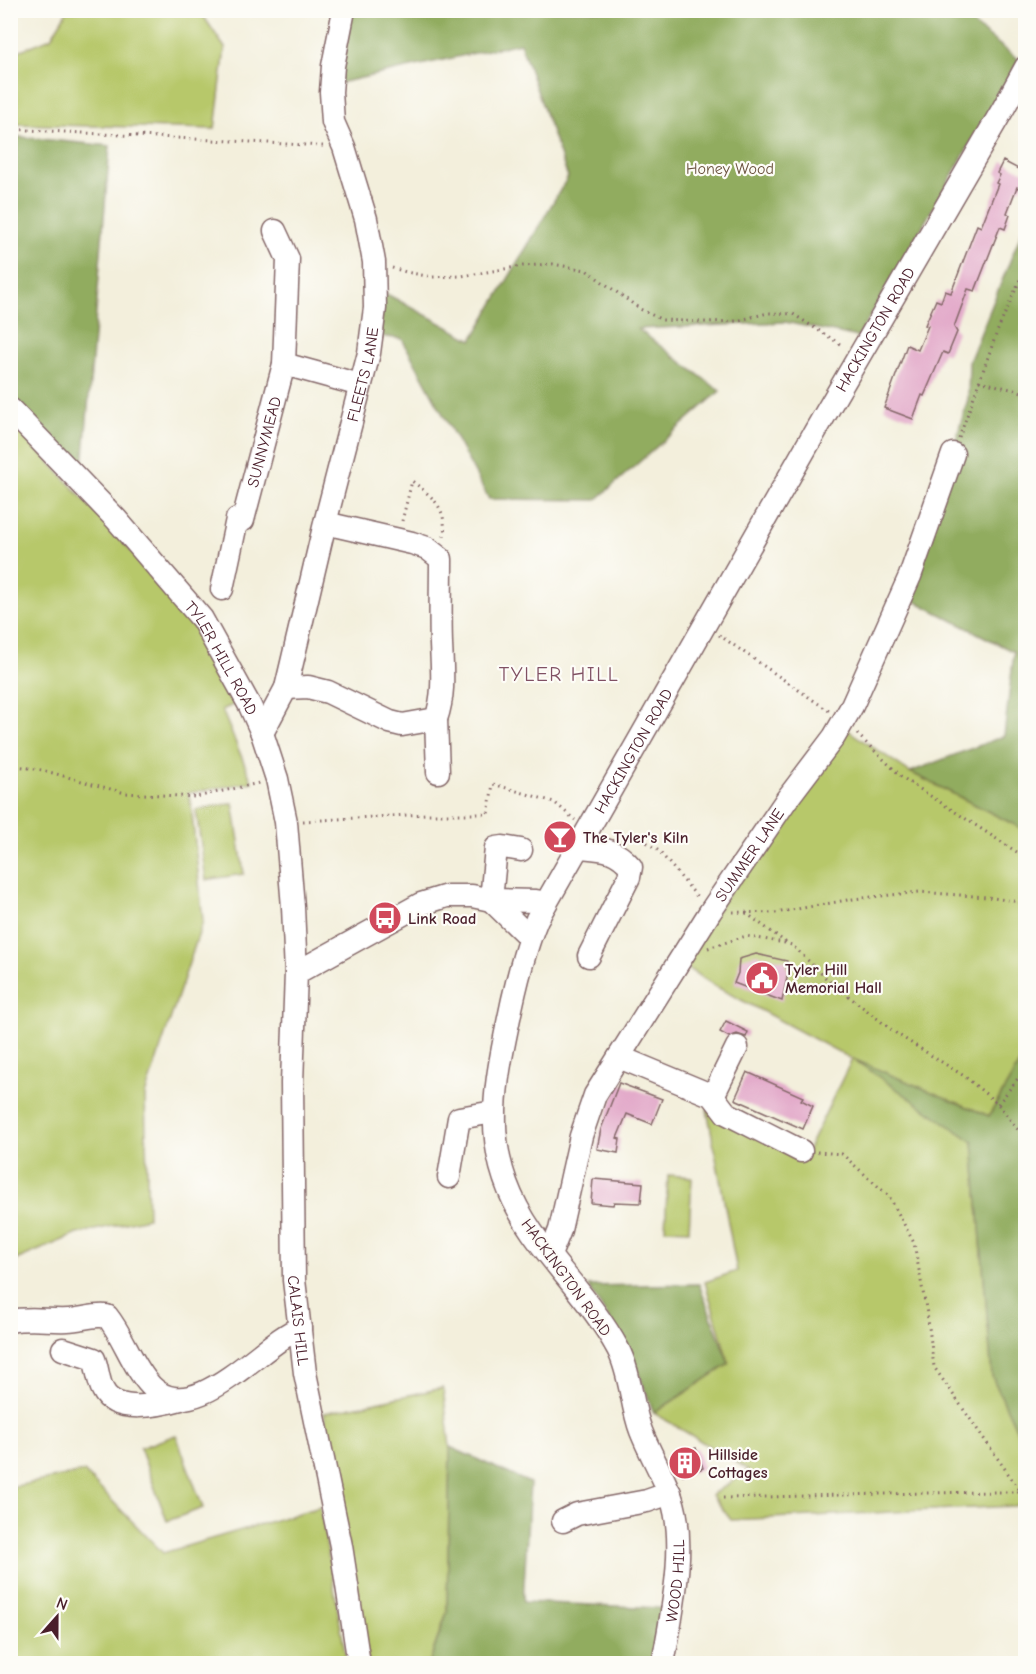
<svg xmlns="http://www.w3.org/2000/svg" width="1036" height="1674" font-family="'Comic Neue',sans-serif">
  <style>
    .green { fill: #b7c86b; stroke: #80744b; stroke-width: 1.5 }
    .forest { fill: #91ac5f; stroke: #6e6645; stroke-width: 1.5 }
    .building { fill: #e3abca }
    .lines { fill: none; stroke-linecap: round; stroke-linejoin: round }
    .minor-casing { stroke: #856869; stroke-width: 25 }
    .path { stroke: #856869; stroke-width: 3; stroke-dasharray: 1.5 4.5; stroke-linecap: butt }
    .minor { stroke: #fff; stroke-width: 22 }
    .labels { text-anchor: middle; stroke-width: 4.5; stroke-linejoin: round; paint-order: stroke }
    .park-label { font-size: 16px; fill: #6b523e; stroke: #fdfcf7 }
    .street-label { font-size: 16px; fill: #4a1f2b; stroke: #fdfcf7 }
    .poi-label { font-size: 16px; font-weight: bold; fill: #4a1f2b; stroke: #fdfcf7; text-anchor: start }
    .quarter-label { font-size: 20px; letter-spacing: 1.5px; fill: #805063; stroke: #fdfcf7 }
  </style>
  <rect width="100%" height="100%" fill="#fdfcf7"/>
  <filter id="ink" filterUnits="userSpaceOnUse"><feTurbulence type="fractalNoise" baseFrequency=".0167" numOctaves="2"/><feDisplacementMap in="SourceGraphic" scale="12" xChannelSelector="R" yChannelSelector="G"/><feConvolveMatrix kernelMatrix="1 2 1 2 8 2 1 2 1" color-interpolation-filters="sRGB"/></filter>
  <filter id="wash" filterUnits="userSpaceOnUse"><feTurbulence type="fractalNoise" baseFrequency=".008" numOctaves="4" result="noise"/><feDisplacementMap in="SourceGraphic" scale="24" xChannelSelector="R" yChannelSelector="G"/><feGaussianBlur stdDeviation="1.35" result="paint"/><feColorMatrix in="noise" values="0 0 0 0 0 0 0 0 0 0 0 0 0 0 0 0 0 1.4 0 .05"/><feComposite in="paint" operator="in"/></filter>
  <g filter="url(#wash)">
    <rect width="100%" height="100%" fill="#f3efdc"/>
    <path class="green" d="M67,11H200L225,48L215,129L11,124V54L51,38Z
      M10,419L193,619L237,703L222,710L252,782L188,793L191,804L203,921L145,1095L148,1218L77,1234L11,1262Z
      M846,729L910,772L1025,830V1054L989,1116L856,1061L973,1141L992,1376L1025,1448V1503L1014,1506L731,1520L712,1495L749,1470L654,1413L729,1364L705,1282L737,1271L707,1109L804,1157L852,1059L717,987L679,963Z
      M233,803L244,874L206,880L196,810Z
      M668,1175L692,1177L689,1230L665,1229Z
      M443,1388L450,1447L447,1612L429,1663H368L324,1413Z
      M176,1435L203,1508L167,1521L140,1448Z
      M84,1472L163,1553L320,1507L347,1663H11V1487Z"/>
    <path class="forest" d="M352,10L956,11L1019,60L858,337L785,322L638,329L720,391L596,500L489,499L402,339L380,336L383,292L472,340L568,177L520,43L339,83Z
      M11,136L110,146L83,467L71,472L11,408Z
      M1025,224V830L910,772L1004,736L1014,652L909,598L968,399L969,362Z
      M1025,1054V1448L992,1376L973,1142L853,1059L989,1116Z
      M699,1284L729,1364L654,1413L632,1356L588,1286Z
      M450,1447L530,1483L523,1602L662,1608L653,1663L429,1664L447,1612Z"/>
    <g id="blocks">
      <path class="building" d="M1003,161L1026,173V179L1020,189L1017,187L1007,213L1010,215L1005,229L1000,227L975,291L968,289L954,327L957,332L948,354L943,352L924,396L922,395L913,419L884,408L907,345L918,350L928,326L925,325L936,300L941,302L945,291L951,293L977,225L981,227L998,184L996,183L1000,175L997,173Z
        M756,954L787,961V968L789,969L782,1001L734,983L738,973L739,959Z
        M726,1021L748,1032L746,1037L737,1034L729,1037L720,1032Z
        M747,1072L803,1097L801,1100L813,1106L803,1129L735,1099Z
        M619,1083L662,1099L652,1124L627,1114L617,1138L620,1139L618,1153L597,1149L601,1129Z
        M593,1179L643,1183L641,1203L614,1202L613,1205L591,1203Z
        M696,1448L703,1468L683,1476L676,1455Z"/>
    </g>
  </g>
  <g filter="url(#ink)">
    <use href="#blocks" fill-opacity="0" stroke="#856869" stroke-width="1.5"/>
    <g class="lines">
      <g class="minor-casing">
        <g id="minor">
          <path d="M284,364L360,385"/>
          <path id="s1" d="M10,409L116,519L202,619L250,706L262,733L277,779L286,822L293,907L296,973L292,1083L294,1280L305,1373L341,1546L359,1664"/>
          <path id="s2" d="M243,520L284,364L288,259L275,231"/>
          <path d="M222,589L237,519"/>
          <path d="M286,688L308,687L328,692L390,722L402,725L436,719C445,694 442,670 441,644C440,616 441,588 441,559L427,548L412,543L325,523"/>
          <path d="M436,719L438,772"/>
          <path id="s3" d="M262,733L286,688L325,523L369,353L375,308L374,262L366,219L344,147L333,122L331,92L333,66L344,10"/>
          <path d="M579,847C602,849 615,848 631,867L629,877L589,956"/>
          <path d="M491,900L496,848L503,847L521,850"/>
          <path d="M491,900L529,937"/>
          <path d="M296,973L421,904L447,896H472L491,900L536,901L545,904"/>
          <path d="M619,1057L713,1096L726,1113L801,1151"/>
          <path d="M713,1096L737,1047"/>
          <path d="M449,1177L459,1118L494,1112"/>
          <path id="s4" d="M550,1255L560,1230L581,1136L595,1095L710,912L787,799L834,737L852,706L910,576L953,454"/>
          <path d="M10,1321C30,1317 49,1321 68,1320C81,1320 94,1314 107,1316C124,1337 132,1366 151,1386C194,1430 261,1343 300,1328"/>
          <path d="M63,1349L94,1359C98,1369 98,1381 103,1390C115,1415 160,1405 181,1399"/>
          <path d="M563,1521L577,1514L647,1501L670,1493"/>
          <path id="s5" d="M663,1664C671,1616 688,1543 671,1497C663,1475 650,1454 641,1431C631,1405 631,1374 618,1349C595,1306 559,1271 532,1232C483,1161 491,1103 508,1023C515,988 523,953 537,919L816,430L1003,109L1026,67"/>
        </g>
      </g>
      <path class="path" d="M10,129L323,146
        M392,268L406,272L432,277L462,276L523,266L553,264L586,270L640,309L662,320L705,322L736,321L768,313L793,314L843,346
        M979,381L1026,393
        M959,438L997,332L1026,266
        M402,521L412,481C434,498 447,508 444,537
        M719,635L829,711
        M857,734L903,778L1026,858
        M10,765L42,770L125,793L196,797L259,783
        M303,821L426,814H488L493,784L554,802L575,820
        M625,837L638,836L659,851L699,899
        M733,912L775,913L853,899L919,892L987,897L1026,903
        M746,913L788,944L792,945L828,980L897,1034L964,1076L998,1104L1026,1140
        M708,948L746,936L785,943
        M998,1104L1026,1068
        M817,1152L842,1154L889,1196L914,1243L928,1319L934,1367L1021,1492
        M723,1498C822,1496 922,1492 1021,1492L1026,1494"/>
      <use href="#minor" class="minor"/>
    </g>
  </g>
  <defs>
    <g id="bar-disc" transform="scale(1.725)"><circle r="9.5" fill="#d1495b" stroke="#fdfcf7"/><path d="M-6-5H6L.8 .8V4.5H3.5V6h-7V4.5H-.8V.8Z" fill="#fff"/></g>
    <g id="bus-disc" transform="scale(1.725)"><circle r="9.5" fill="#d1495b" stroke="#fdfcf7"/><path d="M-5-6H5V4H4V6H2V4H-2V6H-4V4H-5ZM-3.5-4V0h7V-4ZM-3.5 1.2v1.5H-2V1.2ZM2 1.2v1.5H3.5V1.2Z" fill="#fff"/></g>
    <g id="civic-disc" transform="scale(1.725)"><circle r="9.5" fill="#d1495b" stroke="#fdfcf7"/><path d="M-.6-6.5H3V-4.5H.6V-3L4-1V1h2V6H-6V1h2V-1L-.6-3ZM-1.2 2.5V6h2.4V2.5Z" fill="#fff"/></g>
    <g id="building-disc" transform="scale(1.725)"><circle r="9.5" fill="#d1495b" stroke="#fdfcf7"/><path d="M-4-6H4V6H1V3H-1V6H-4ZM-2.5-4.3h1.7v1.8h-1.7ZM.8-4.3h1.7v1.8H.8ZM-2.5-1h1.7V.8h-1.7ZM.8-1h1.7V.8H.8Z" fill="#fff"/></g>
  </defs>
  <g fill-rule="evenodd">
    <use href="#bar-disc" x="560" y="837"/>
    <use href="#bus-disc" x="385" y="918"/>
    <use href="#civic-disc" x="762" y="978"/>
    <use href="#building-disc" x="685" y="1463"/>
  </g>
  <g class="labels">
    <g class="park-label">
      <text x="730" y="174">Honey Wood</text>
    </g>
    <g class="street-label">
      <text dy="6" stroke="none"><textPath href="#s5" startOffset="1478">HACKINGTON ROAD</textPath></text>
      <text dy="6" stroke="none"><textPath href="#s3" startOffset="374">FLEETS LANE</textPath></text>
      <text dy="6" stroke="none"><textPath href="#s2" startOffset="81">SUNNYMEAD</textPath></text>
      <text dy="6" stroke="none"><textPath href="#s1" startOffset="328">TYLER HILL ROAD</textPath></text>
      <text dy="6" stroke="none"><textPath href="#s5" startOffset="992">HACKINGTON ROAD</textPath></text>
      <text dy="6" stroke="none"><textPath href="#s4" startOffset="452">SUMMER LANE</textPath></text>
      <text transform="translate(567 1277) rotate(54)" y="6">HACKINGTON ROAD</text>
      <text dy="6" stroke="none"><textPath href="#s1" startOffset="1005">CALAIS HILL</textPath></text>
      <text dy="6" stroke="none"><textPath href="#s5" startOffset="84">WOOD HILL</textPath></text>
    </g>
    <g class="poi-label">
      <text x="583" y="843">The Tyler's Kiln</text>
      <text x="408" y="924">Link Road</text>
      <text x="785" y="975">Tyler Hill<tspan x="785" dy="18">Memorial Hall</tspan></text>
      <text x="708" y="1460">Hillside<tspan x="708" dy="18">Cottages</tspan></text>
    </g>
    <g class="quarter-label">
      <text x="559" y="681">TYLER HILL</text>
    </g>
  </g>
  <rect width="1036" height="1674" fill="none" stroke="#fdfcf7" stroke-width="36"/>
  <g transform="translate(57 1617) rotate(21)" stroke="#fdfcf7" stroke-width="4.5" paint-order="stroke">
  <path d="M0-4.5L10 22L0 15L-10 22Z" fill="#4a1f2b"/>
  <text y="-9" font-size="16" font-weight="bold" text-anchor="middle" fill="#4a1f2b">N</text>
  </g>
</svg>
